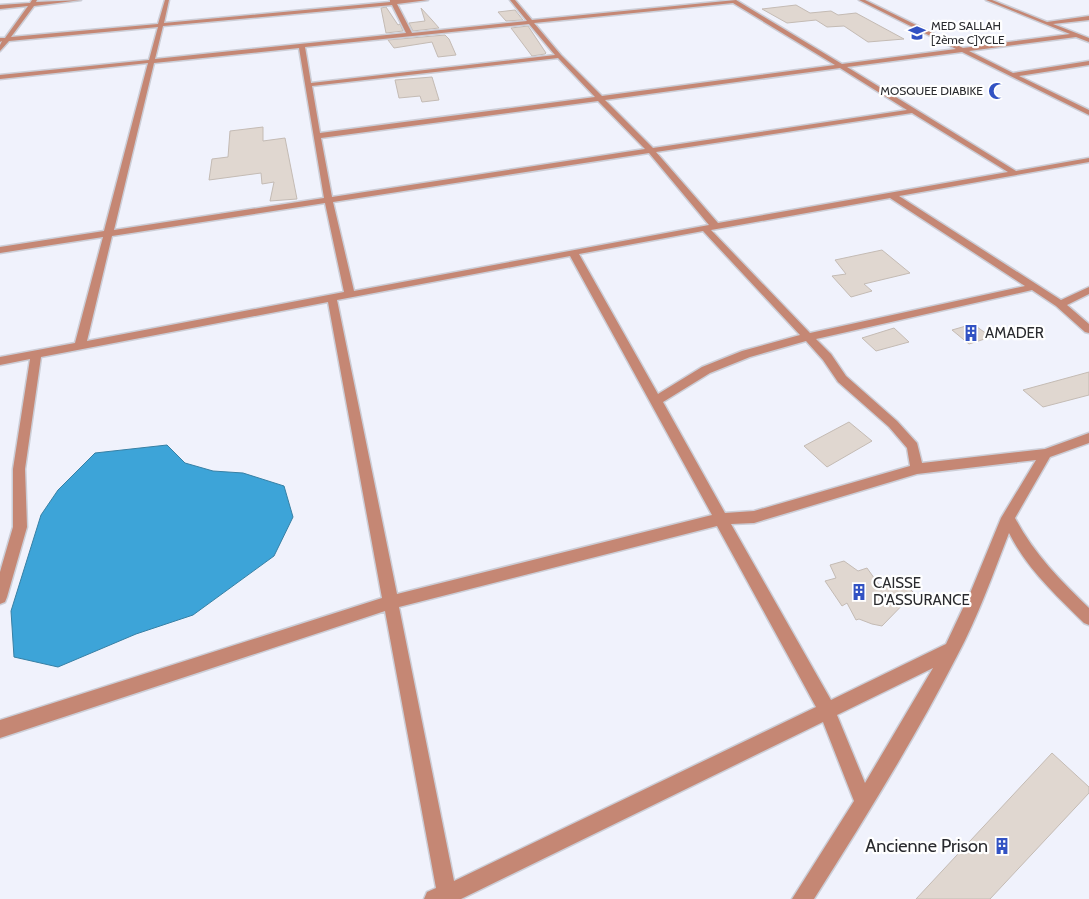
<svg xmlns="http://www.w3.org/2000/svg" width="1089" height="899" font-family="Cabin,sans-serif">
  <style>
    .water { fill: #3da4d8; stroke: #3780a5 }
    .building { fill: #e0d7d0; stroke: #c4bbb4 }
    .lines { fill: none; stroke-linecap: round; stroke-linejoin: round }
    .minor-casing { stroke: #ccced7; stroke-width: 3 }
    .minor { fill: #c58774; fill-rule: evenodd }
    .labels { text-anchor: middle; stroke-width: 4.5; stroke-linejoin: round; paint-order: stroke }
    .far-poi-label { font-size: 12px; fill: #2a2b2f; stroke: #fff; text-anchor: start }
    .poi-label { font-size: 15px; fill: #2a2b2f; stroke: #fff; text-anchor: start }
    .near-poi-label { font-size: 18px; fill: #2a2b2f; stroke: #fff; text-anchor: end }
  </style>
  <rect width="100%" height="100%" fill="#f0f2fc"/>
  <path class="water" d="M167,445L185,463L213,471L243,473L284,486L293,517L274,556L193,615L136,634L58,667L14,657L11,611L41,515L58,490L95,453Z"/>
  <path class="building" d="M796,5L810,13L831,11L838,15L856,13L904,39L868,42L844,26L827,27L816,20L787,23L762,9Z
    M386,7L398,25L400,24L403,31L386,33L381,8Z
    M421,8L432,20L439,28L413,31L409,23L425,21Z
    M515,10L523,20L506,21L498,12Z
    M528,26L546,53L545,54L532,56L511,28Z
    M445,35L449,39L456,55L438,57L432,42L394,48L388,40Z
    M432,77L439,100L422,102L420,96L399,98L395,80Z
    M263,127V141L285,138L297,199L270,201L274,182L262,184L261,173L209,180L212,159L228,157L230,131Z
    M882,250L910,273L864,284L872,291L851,297L832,276L846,274L835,260Z
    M973,324L991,337L969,344L952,330Z
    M894,328L909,342L876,351L862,338Z
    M1089,372V395L1043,407L1023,390Z
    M849,422L872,441L827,467L804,446Z
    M844,561L858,571L867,568L882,589L903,581L914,593L882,626L872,624L859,619L856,620L847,603L842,606L825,581L836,578L830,565Z
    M1052,753L1089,787V793L990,899H916Z"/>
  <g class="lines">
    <g class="minor-casing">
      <path id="minor" d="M32,0H37L36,2L81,0L34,6L11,37L158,24L165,0H169L164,23L390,2V0H428L397,4L412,33L527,21L510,0H515L532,20L736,0L842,64L956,49L859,0H865L963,48L1070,34L986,0H992L1047,22L1089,16V20L1053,24L1089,38V42L1076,37L969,51L1013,73L1089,61V65L1019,76L1089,110V115L962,52L847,67L1016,171L1089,158V162L899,196L1061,300L1089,287V294L1067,305L1089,324V333L1085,332L1056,306L1032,290L816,339L831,354L846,376L897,421L917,443L922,463L1045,449L1089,433V443L1050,457L1015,518C1034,554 1060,580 1089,608V625L1084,623C1056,595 1027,569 1009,533C993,574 978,617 957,656C914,740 864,820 814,899H792L854,801L823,722L461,899H424L427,892L436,888L385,611L0,738V720L382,598L328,302L41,357L25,469L27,527L7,597L5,602L0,604V572L13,527V469L30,359L0,365V357L75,343L103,237L0,253V247L104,231L148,63L0,79V75L149,60L158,27L9,41L0,51V45L2,41L0,42V38H5L28,6L0,9V5L30,3ZM733,3L835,65L602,96L561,55L534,23ZM392,5L406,33L155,59L163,26ZM529,24L555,55L311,83L305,47ZM299,48L324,198L114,230L154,63ZM558,58L595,97L320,133L312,86ZM840,68L907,110L653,148L605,100ZM598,101L645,149L332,197L321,138ZM912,113L1008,172L718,223L656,152ZM649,153L709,225L354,291L333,202ZM890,198L1025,286L810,333L711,230ZM325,203L344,292L87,341L112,236ZM703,231L800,335L742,351L702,367L658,394L579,254ZM570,256L712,515L397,594L337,300ZM806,341L823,360L838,382L889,427L907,448L910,466L754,511L725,513L663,402L710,373L750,357ZM1036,460L1001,518L971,591L946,644L831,700L731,524L754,523L917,474ZM717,526L816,707L454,881L399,607ZM933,668L865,783L837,715Z"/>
    </g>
    <use href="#minor" class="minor"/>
  </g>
  <defs>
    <g id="school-bare" transform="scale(1.35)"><path d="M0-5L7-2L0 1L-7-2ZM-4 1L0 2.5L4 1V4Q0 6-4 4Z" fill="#3252c3" stroke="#fff" stroke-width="2.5" paint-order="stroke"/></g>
    <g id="mosque-bare" transform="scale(1.35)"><path d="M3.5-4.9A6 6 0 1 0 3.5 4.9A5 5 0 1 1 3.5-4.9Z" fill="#3252c3" stroke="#fff" stroke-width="2.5" paint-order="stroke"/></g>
    <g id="building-bare" transform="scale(1.35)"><path d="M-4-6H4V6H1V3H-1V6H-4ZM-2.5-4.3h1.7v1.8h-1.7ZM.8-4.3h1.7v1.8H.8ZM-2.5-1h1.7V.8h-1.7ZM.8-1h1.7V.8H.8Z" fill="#3252c3" stroke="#fff" stroke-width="2.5" paint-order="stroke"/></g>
  </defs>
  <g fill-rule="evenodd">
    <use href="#school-bare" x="917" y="33"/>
    <use href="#mosque-bare" x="997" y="91"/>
    <use href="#building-bare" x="971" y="333"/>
    <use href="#building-bare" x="859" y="592"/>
    <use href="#building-bare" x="1002" y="846"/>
  </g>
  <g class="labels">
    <g class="far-poi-label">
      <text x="931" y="30">MED SALLAH<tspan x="931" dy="14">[2ème C]YCLE</tspan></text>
      <text x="983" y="95" text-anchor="end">MOSQUEE DIABIKE</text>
    </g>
    <g class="poi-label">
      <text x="985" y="338">AMADER</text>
      <text x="873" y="588">CAISSE<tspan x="873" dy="17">D'ASSURANCE</tspan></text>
    </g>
    <g class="near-poi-label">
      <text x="988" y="852">Ancienne Prison</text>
    </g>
  </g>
</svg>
